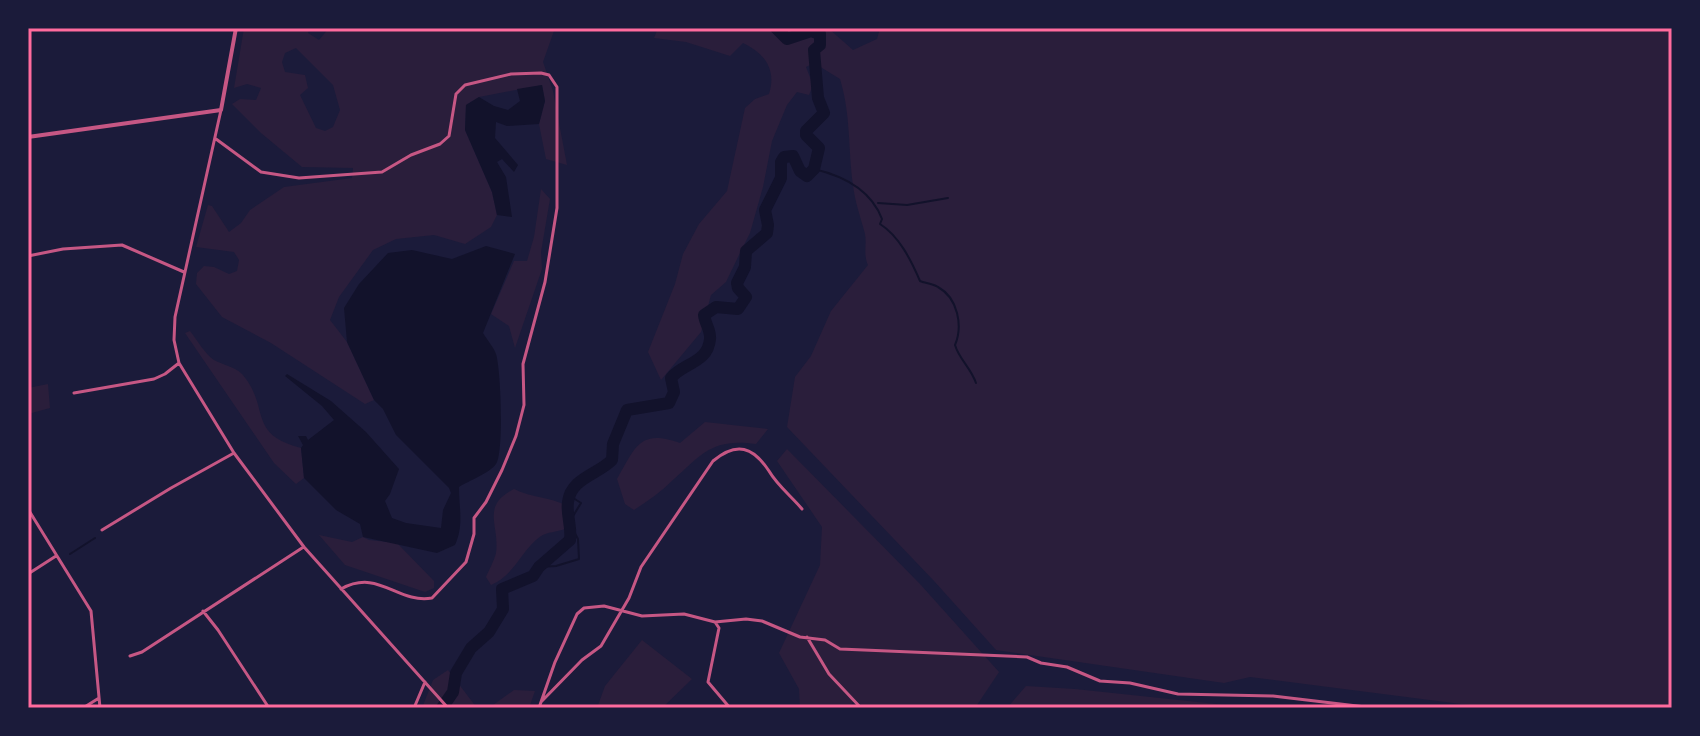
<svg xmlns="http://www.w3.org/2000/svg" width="1700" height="736" font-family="'DejaVu Sans',sans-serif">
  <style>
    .green { fill: #2a1e3b; fill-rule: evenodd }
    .water { fill: #12122b }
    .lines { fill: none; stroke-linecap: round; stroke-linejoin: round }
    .stream { stroke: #12122b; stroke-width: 2 }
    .river { stroke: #12122b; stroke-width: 12 }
    .minor { stroke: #c65784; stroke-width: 3 }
    .tertiary { stroke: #c65784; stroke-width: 4 }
    .neatline { fill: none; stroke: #ff6b9d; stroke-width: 3 }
  </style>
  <rect width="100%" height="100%" fill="#1b1b3a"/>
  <path class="green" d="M244,28H310L308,33L319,40L329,28H555L543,62L553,91L567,165L546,159L539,124L545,101L542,85L479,97L466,105L465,130L492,192L497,215L491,227L465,244L434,235L396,239L373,250L339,297L330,320L347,342L374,400L365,404L271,343L222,317L196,284L197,273L204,266L214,267L229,274L237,271L239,260L234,252L196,247L208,205L212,206L229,232L241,223L250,210L284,187L352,178L353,168L302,167L261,133L232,104L240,99L256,100L261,88L247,84L234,88ZM296,48L333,85L340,110L333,127L325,131L316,128L300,95L308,88L305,75L285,72L282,62L285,53Z
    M658,28H828L853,50L877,39L880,28H1672V708H1492L1250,677L1224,683L996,650L935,582L787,427L795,377L811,356L831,311L868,265C863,254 867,245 865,234C861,218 855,203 853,185C848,149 851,115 840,79L814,63L806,67L813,85L809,95L797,92L787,105L772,141L763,187L750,233L738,257L726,282L711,295L701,332L661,380L648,352L675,284L683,254L699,224L727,191L745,108L755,99L769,94C777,69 764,53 743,43L730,56L686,42L654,38Z
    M541,189L550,199L541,252L542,269L515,348L509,326L491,314L514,261H527L534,237Z
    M190,331C197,340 205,354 214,360C223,365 235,367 242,374C271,407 246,434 301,448L304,478L296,484L274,463L185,333Z
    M48,384L50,408L28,414V388Z
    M705,422L768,429L756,444C713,438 703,453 674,479C662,491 648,501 634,510L625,504L617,479C636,446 640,429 680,443Z
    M787,449L920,584L999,672L975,708H866L854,701L848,708H800L799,689L779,653L820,565L822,527L777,461Z
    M514,489C532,498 551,497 567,506L565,529C557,532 547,532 541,536C521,550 515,575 491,585L486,577C489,570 494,561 496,553C500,525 480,506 514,489Z
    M319,535L352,542L363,537L369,540L397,543L434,581V588L425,592L345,565Z
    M642,640L692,679L662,708H597L605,686Z
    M448,670L477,708L452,706L422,708L433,680Z
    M1026,686L1075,689L1254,708H1007Z
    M514,690L535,691L529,708H482L493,705Z"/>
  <path class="water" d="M542,85L545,101L539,124L507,126L496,122L495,138L518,165L514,172L502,159L497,162L506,177L512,217L497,215L492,192L465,130L466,105L479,97L494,106L508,110L520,101L517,89Z
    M486,246L515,254L483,333C487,340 493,346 496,354C501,369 504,454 496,464C491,472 469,481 459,487C459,509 464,525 455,545L437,553L363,537L360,524L336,510L304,478L301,448L303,445L298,436H306L308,440L334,420L322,406L285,376L287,374L331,401L366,432L399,469L390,494L385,501L392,518L406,523L441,528L443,510L451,493L449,488L396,435L383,409L374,400L347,342L344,308L359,284L388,253L412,250L452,259Z"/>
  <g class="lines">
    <path class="stream" d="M814,169C844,176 871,190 882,219L880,224C899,236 911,260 920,281C925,283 933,284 938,287C958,298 963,326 955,345C959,359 971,368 976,383
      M878,203L907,205L948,198
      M570,496L581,503L570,521
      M70,554L95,538
      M539,567L556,566L579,559L578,539L572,528"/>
    <path class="river" d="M442,708L453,692L456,673L471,648L489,632L503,609L502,589L533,576L539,567L570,540C572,527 566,514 568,502C571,478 597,475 612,460L613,444L627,410L669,403L674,392L671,378C683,363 708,363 710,339C711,330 705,324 704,315L716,307L738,309L746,297L738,288L737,283L745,267L746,251L767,233L768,225L765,210L781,178V162L784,157L793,156L800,171L807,176L814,169L819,148L806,135V131L824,113L818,98L814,50L820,45V34L811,31L787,39L776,28"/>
    <path class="minor" d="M221,110L175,317L174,340L179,363L234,453L304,547L448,708
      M216,139L261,172L299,178L382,172L411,155L440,144L449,136L456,94L465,85L511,74L541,73L549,75L557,87V208L545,282L523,364L524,405L516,436L502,470L486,502L474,518V534L466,562L432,598C397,604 379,568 341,589
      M28,256L63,249L122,245L184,272
      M74,393L154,379L165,374L179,363
      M28,509L91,611L100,708
      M102,530L171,488L234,453
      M28,574L56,556
      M203,611L218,630L269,708
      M715,622L719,628L708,682L730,708
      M807,637L829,674L861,708
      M130,656L142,652L302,548
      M541,702L555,662L577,614L584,608L604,606L642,616L684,614L715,622L746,619L762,621L800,637L825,640L840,649L1027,657L1041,663L1067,667L1100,681L1130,683L1178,694L1273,696L1374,708
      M83,708L99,698
      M414,708L425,682
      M539,708L541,702L582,660L601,646L629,598L641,567L713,461C737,441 753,447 769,471C777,485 792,497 802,509"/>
    <path class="tertiary" d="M28,137L221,110L236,28"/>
  </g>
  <rect width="1700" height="736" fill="none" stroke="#1b1b3a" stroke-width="60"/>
  <rect x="30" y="30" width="1640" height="676" class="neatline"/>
</svg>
